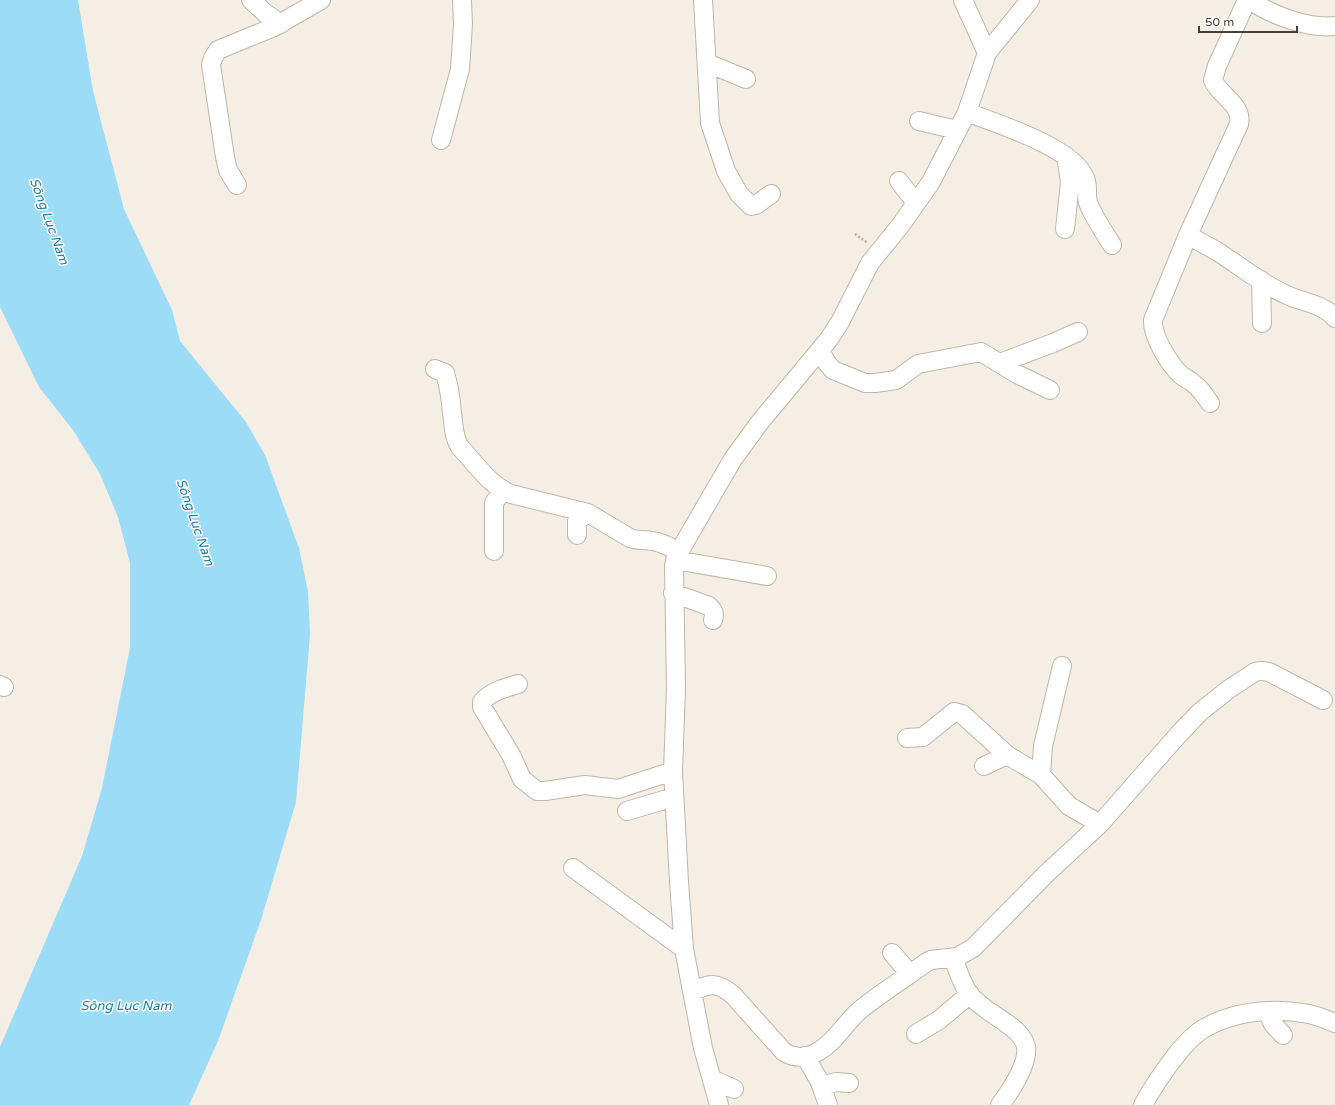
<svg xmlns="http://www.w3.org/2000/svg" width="1335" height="1105" font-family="'Varela Round',sans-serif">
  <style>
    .water { fill: #9cdcf7 }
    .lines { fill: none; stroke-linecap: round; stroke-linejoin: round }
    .minor-casing { stroke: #c1b5a7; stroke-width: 20 }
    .path { stroke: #c4af97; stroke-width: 2.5; stroke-dasharray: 2 2; stroke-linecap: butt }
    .minor { stroke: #fff; stroke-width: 18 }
    .labels { text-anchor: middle; stroke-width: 3; stroke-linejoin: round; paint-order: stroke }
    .water-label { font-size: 13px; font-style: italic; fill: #217ba3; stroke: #fff }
  </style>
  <rect width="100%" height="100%" fill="#f4eee5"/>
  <path class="water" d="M0,0H78L93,91L124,209L172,310L180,341L246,422L265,455L299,548L308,592L310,635L296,802L261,920L218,1041L189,1105H0V1047L82,856L102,788L130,648V563L118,517L100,474L73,430L39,387L0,307Z"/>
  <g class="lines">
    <g class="minor-casing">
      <path id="minor" d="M251,0L265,13L281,24
        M703,0L710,123L726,171L739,194L751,206L756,205L771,194
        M963,0L987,53
        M1250,0C1271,15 1308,29 1335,26
        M707,63L746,79
        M967,112C997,124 1073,147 1085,178C1089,186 1085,196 1089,205C1095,219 1104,232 1112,245
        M919,121L957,130
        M441,140L460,69L463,24L462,0
        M899,181L916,203
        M237,185L228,170L225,157L211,65L213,58L218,50L274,27L321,0
        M1065,229L1070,182L1066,156
        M1188,235C1198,241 1208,246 1218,252C1243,268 1266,287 1294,298C1309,303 1325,306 1335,318
        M1261,280L1262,323
        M820,351L827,363L833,370L865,383H875L896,380L918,364L981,352L1017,374L1050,390
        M1000,363L1053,343L1078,332
        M435,369L445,373C449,386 451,400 452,413C454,425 453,437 460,447C475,463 489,485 511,494L588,513L630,538C637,541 645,539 652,541C662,542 670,547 679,552
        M1210,403C1205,396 1201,389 1194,384C1190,380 1185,378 1181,375C1169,364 1152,336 1153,320L1188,235L1239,124C1243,104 1219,96 1213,80L1217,66L1247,0
        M577,535V521L588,513
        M494,551V503L502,491
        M675,560L767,576
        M673,593L709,606C714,611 715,614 713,620
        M518,684C506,688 491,691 482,702V707L511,755L522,779L537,791H545L585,785L618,789L673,771
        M0,685L4,687
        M907,738L923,737L954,712L962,714L1007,755L1041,775L1069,806L1100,824
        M984,766L1007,755
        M1041,775L1043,746L1062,666
        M627,811L674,797
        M573,868L684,949
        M892,953L910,974
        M953,958C958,970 962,985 970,995C980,1007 994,1014 1006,1023C1014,1028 1024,1037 1026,1047C1029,1063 1010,1092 1000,1105
        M692,991C711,984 716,981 733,995L784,1052C795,1059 808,1058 819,1051C836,1041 845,1023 860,1010C881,993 905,978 927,962L931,960L957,957L973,948L1047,873L1100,824L1178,735L1200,712L1229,689L1255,672C1260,670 1264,671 1269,672L1323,700
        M1267,1011L1273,1024L1283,1035
        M916,1034L939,1020L970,994
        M805,1056L820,1082L828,1105
        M712,1079L734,1089
        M822,1086L836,1082L849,1083
        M719,1105L703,1048L684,949L679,882L673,771L676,689L674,565L679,552L733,459L760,422L829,339L840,322L870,263L900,226L931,182L967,112L987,53L1030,0
        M1143,1105C1155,1083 1182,1042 1203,1029C1240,1007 1296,1005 1335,1023"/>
    </g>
    <path class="path" d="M855,234L868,243"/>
    <use href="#minor" class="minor"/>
  </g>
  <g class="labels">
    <g class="water-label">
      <text transform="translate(50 221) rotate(70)" y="5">Sông Lục Nam</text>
      <text transform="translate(196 522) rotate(71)" y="5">Sông Lục Nam</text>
      <text x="126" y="1010">Sông Lục Nam</text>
    </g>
  </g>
  <path d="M1199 26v6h98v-6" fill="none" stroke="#483e34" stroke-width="2"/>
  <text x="1205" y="26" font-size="12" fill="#483e34" stroke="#ffffff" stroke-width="3" paint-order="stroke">50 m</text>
</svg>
